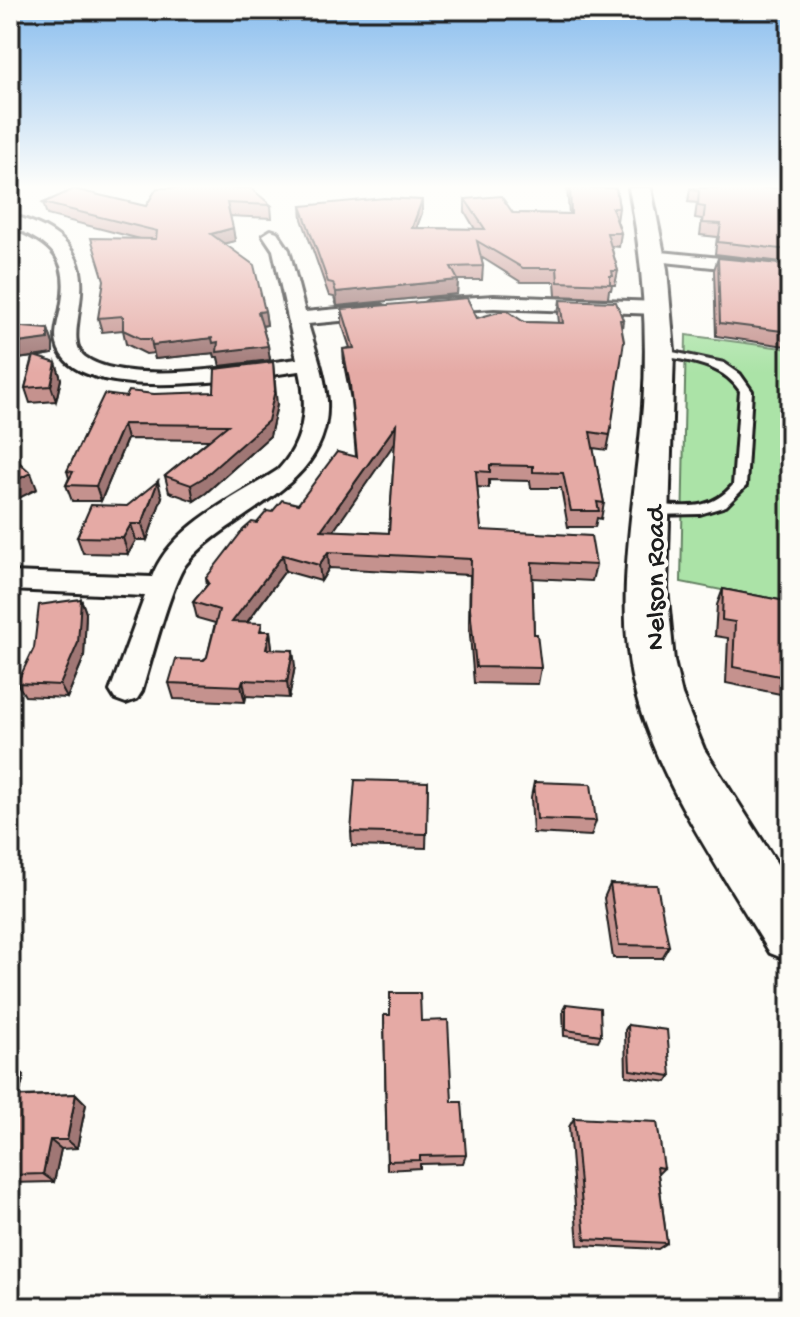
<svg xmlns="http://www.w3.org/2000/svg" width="800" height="1317" font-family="'Gochi Hand',sans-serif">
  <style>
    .green { fill: #abe3a7; stroke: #648062; stroke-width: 2 }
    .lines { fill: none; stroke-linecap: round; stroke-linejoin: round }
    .lane-casing { stroke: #1c1c1c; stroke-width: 6 }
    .street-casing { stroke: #1c1c1c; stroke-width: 6 }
    .secondary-casing { stroke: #1c1c1c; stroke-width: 6 }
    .lane { fill: #fdfcf7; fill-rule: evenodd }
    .street { fill: #fdfcf7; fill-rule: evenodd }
    .secondary { fill: #fdfcf7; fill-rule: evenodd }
    .wall { fill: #c5928e; stroke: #1c1c1c; stroke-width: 2; fill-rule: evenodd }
    .shaded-wall { fill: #a07774; stroke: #1c1c1c; stroke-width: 2 }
    .building { fill: #e5aaa5; stroke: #1c1c1c; stroke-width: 2; fill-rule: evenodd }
    .labels { text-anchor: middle; stroke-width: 8; stroke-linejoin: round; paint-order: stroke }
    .street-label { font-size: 28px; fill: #1c1c1c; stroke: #fdfcf7 }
  </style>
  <rect width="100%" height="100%" fill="#fdfcf7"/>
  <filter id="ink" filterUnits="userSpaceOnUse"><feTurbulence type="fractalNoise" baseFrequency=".0125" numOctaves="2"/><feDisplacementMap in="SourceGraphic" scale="16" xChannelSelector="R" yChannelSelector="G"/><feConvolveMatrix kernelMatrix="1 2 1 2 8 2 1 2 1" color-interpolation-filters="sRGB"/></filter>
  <g filter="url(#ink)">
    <path class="green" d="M686,335L790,349V607L787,603L681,582Z"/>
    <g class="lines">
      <g class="lane-casing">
        <path id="lane" d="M659,349L724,363L740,374L752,391L746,486L726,506L700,514L651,515L644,511C664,495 700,523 733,485L740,391C721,362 687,362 655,354V350Z"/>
      </g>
      <g class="street-casing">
        <path id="street" d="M10,215C133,247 52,331 85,357C126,387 248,365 297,359L273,250L263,235L271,230L277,232L289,250L305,312L382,305L391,311L382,317L308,324C315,348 325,375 327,401C331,489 232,508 186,564C172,581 150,665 142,691L137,699L126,703L115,699L110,691L145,596L10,590V572L152,577C171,526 235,498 278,470C305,442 308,407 300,371C252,377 72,409 57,344C54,333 59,319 61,308C71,258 53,245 10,226Z
          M651,251L790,265V275L645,260L642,256Z
          M494,296L658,302L667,308L658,314L494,308L430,312L421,306L430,300Z"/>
      </g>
      <g class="secondary-casing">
        <path id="secondary" d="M629,188H651L667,269L674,351L667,588L674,661L682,695L704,749L790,884V961L770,953C722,872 661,788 636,695C612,601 636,501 643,406C648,333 643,260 629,188Z"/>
      </g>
      <use href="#lane" class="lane"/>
      <use href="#street" class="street"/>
      <use href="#secondary" class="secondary"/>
    </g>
    <path class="wall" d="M157,188L271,205L272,218L230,216L235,241L224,244L265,311L267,325L262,326L268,346L270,360L220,366L218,357H215L214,353L155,359L154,353L146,354L126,344L123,330L102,332L98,318L140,239L47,215L43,203L146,206Z
      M567,188H616L619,208L617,221L621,233L619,247L611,246L618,271L615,285H612L611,290H609L608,298L556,296L555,282H521L481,257L483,266L482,280H458L457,294L337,306L334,297L329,296L302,219L301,206L422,213L416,228L475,229L465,212V199L513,213L569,214Z
      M690,188H790V263L715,254L717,237L700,235L702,219L695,218L697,203L688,202Z
      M718,258L790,265V332L785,346L716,336L714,270Z
      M560,300L623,320L610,435L607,450L593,448L604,503L601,519L597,518L595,527H568L561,488H531L530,481L489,480V488L477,487L481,530L596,565L592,581L532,578L534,634L541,668L538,684L474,683L469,623L470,575L329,568L321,581L285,571L247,623L263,631H270L272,649L295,666L289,698L246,696L245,702L174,699L169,683L207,657L215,623L197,618L193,602L207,585L206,578L257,523L272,512L298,504L356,456L351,400L344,364L343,349L350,348L342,324V309L524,322L559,323L558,314ZM395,442L389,533L333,531Z
      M48,329L53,344V354L35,357L56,363L61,379L56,401L30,403L25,388L33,357L10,360Z
      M126,397L277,405L270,436L206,493L194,501L169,492L165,476L209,440L127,439L101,501H72L66,485L69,478L67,471Z
      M162,497L147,540H136L128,554L83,553L77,537L127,506Z
      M723,589L790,602V696L726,683L728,638L715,636L717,605Z
      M81,599L86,613L84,657L67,698L25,696L17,683Z
      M428,782L426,848L352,846L351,832Z
      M534,782L596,821L591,836L533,833L531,797Z
      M610,884L669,946L662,958H613L604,898Z
      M566,1004L601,1035L598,1041L564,1036L563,1010Z
      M384,1015L421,1021L452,1102L466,1155L463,1163L420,1164V1168L387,1170Z
      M628,1025L671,1076L667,1082L626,1076L625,1030Z
      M10,1065L24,1075L19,1096L76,1094L86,1104L77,1148L61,1149L54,1182L10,1183Z
      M574,1118L664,1168L658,1174L667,1243L658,1249L578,1245L569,1127Z"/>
    <path class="shaded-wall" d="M422,200V213L412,241V228Z
      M233,228L235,241L213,246L211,234Z
      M458,280L457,294L337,306L336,292Z
      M265,311L267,325L260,326L258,312Z
      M48,329L53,344V354L10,360V344Z
      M212,338L218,342L268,346L270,360L220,366L218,357H215L214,353L155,359L152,345Z
      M273,362L277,405L270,436L206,493L194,501L191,485Z
      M56,363L61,379L56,401L51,386Z
      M123,424L127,439L101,501L96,486Z
      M396,425V441L323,546L321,530Z
      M31,473L37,489L11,502L10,504V483Z
      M158,481L162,497L147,540L142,524Z
      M131,524L136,540L128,554L123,538Z
      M328,552L329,568L321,581L319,565Z
      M283,555L285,571L235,638L232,622Z
      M81,599L86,613L84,657L67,698L60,685Z
      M270,631L272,647L269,665L266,649Z
      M293,650L295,666L289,698L287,682Z
      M243,680L246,696L245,702L241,686Z
      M13,1065L24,1075L16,1107L10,1102V1075Z
      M76,1094L86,1104L77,1148L67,1140Z
      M50,1140L61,1149L54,1182L43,1174Z"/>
    <path class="building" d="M157,188H251L271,205L227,203L233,228L211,234L254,265L265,311L258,312L268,346L217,352L218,342L213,343L212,338L152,345L151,339H142L123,330V316L98,318L104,280L91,238L156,239L157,231L43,203L74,189L146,206Z
      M570,188H616L619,208H612L621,233H607L618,271H612L613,276H610V284L558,282L557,268H523L477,241L483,266L451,267L458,280L336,292L333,283L328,282L301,206L384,198L422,200L412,228L485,229L465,199L501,196L513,213L571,214Z
      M691,188H790V250L718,242L721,224L703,223L705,207L698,206L699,191L691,190Z
      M718,258L790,265V332L720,323Z
      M467,298L477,318L506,310L524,322L563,323L560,300L616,302L623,320H620L624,341L610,435L590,432L604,503L597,502L599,511H571L563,473L533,472V466L490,465V472L476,471L481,530L591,536L596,565L532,562L534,634H537L541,668L476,667L470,608L471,559L328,552L319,565L283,555L232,622L262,623L260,631H270L266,649L293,650L287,682L243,680L241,686L169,683L176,659L204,660L207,657L219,610L193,602L209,583L206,578L243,530L252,522L257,523L267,511L272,512L282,500L298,504L337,452L357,457L350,385L343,349L354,348L342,309ZM396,425L389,533L321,530Z
      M10,326L48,329V339L10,344Z
      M34,356L56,363L51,386L25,388Z
      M273,362L275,390L268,421L203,478L191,485L165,476L228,425L123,424L96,486L66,485L73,472L67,471L104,394L126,397L129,391L154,394L214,392L215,369Z
      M10,454L31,473L10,483Z
      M158,481L142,524H131L123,538L77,537L91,505L127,506Z
      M723,589L790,602V678L733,667L735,622L722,620Z
      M81,599L78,643L60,685L17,683L34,648L39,605Z
      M355,780L428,782L427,834L351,832Z
      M534,782L591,784L596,821L537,819Z
      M610,884L657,885L669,946L619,945Z
      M390,993H420L421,1021L448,1020L452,1102H462L466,1155L420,1156V1160L387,1161L384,1015H390Z
      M566,1004L600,1008L601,1035L566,1030Z
      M628,1025L667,1030L671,1076L630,1070Z
      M76,1094L67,1140H50L43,1174L10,1175V1097Z
      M574,1118L657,1122L664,1168L657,1167L667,1243L585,1239Z"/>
  </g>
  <linearGradient id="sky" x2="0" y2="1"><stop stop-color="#89bdee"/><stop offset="0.5" stop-color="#fefefb"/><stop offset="1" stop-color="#fefefb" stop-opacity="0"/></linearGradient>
  <rect width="800" height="373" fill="url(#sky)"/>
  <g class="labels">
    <g class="street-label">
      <text transform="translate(653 578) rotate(-90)" y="10">Nelson Road</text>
    </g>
  </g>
  <rect width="800" height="1317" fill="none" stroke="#fdfcf7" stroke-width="40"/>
  <rect x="20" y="20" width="760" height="1277" fill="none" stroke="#1c1c1c" stroke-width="3" filter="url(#ink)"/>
</svg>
